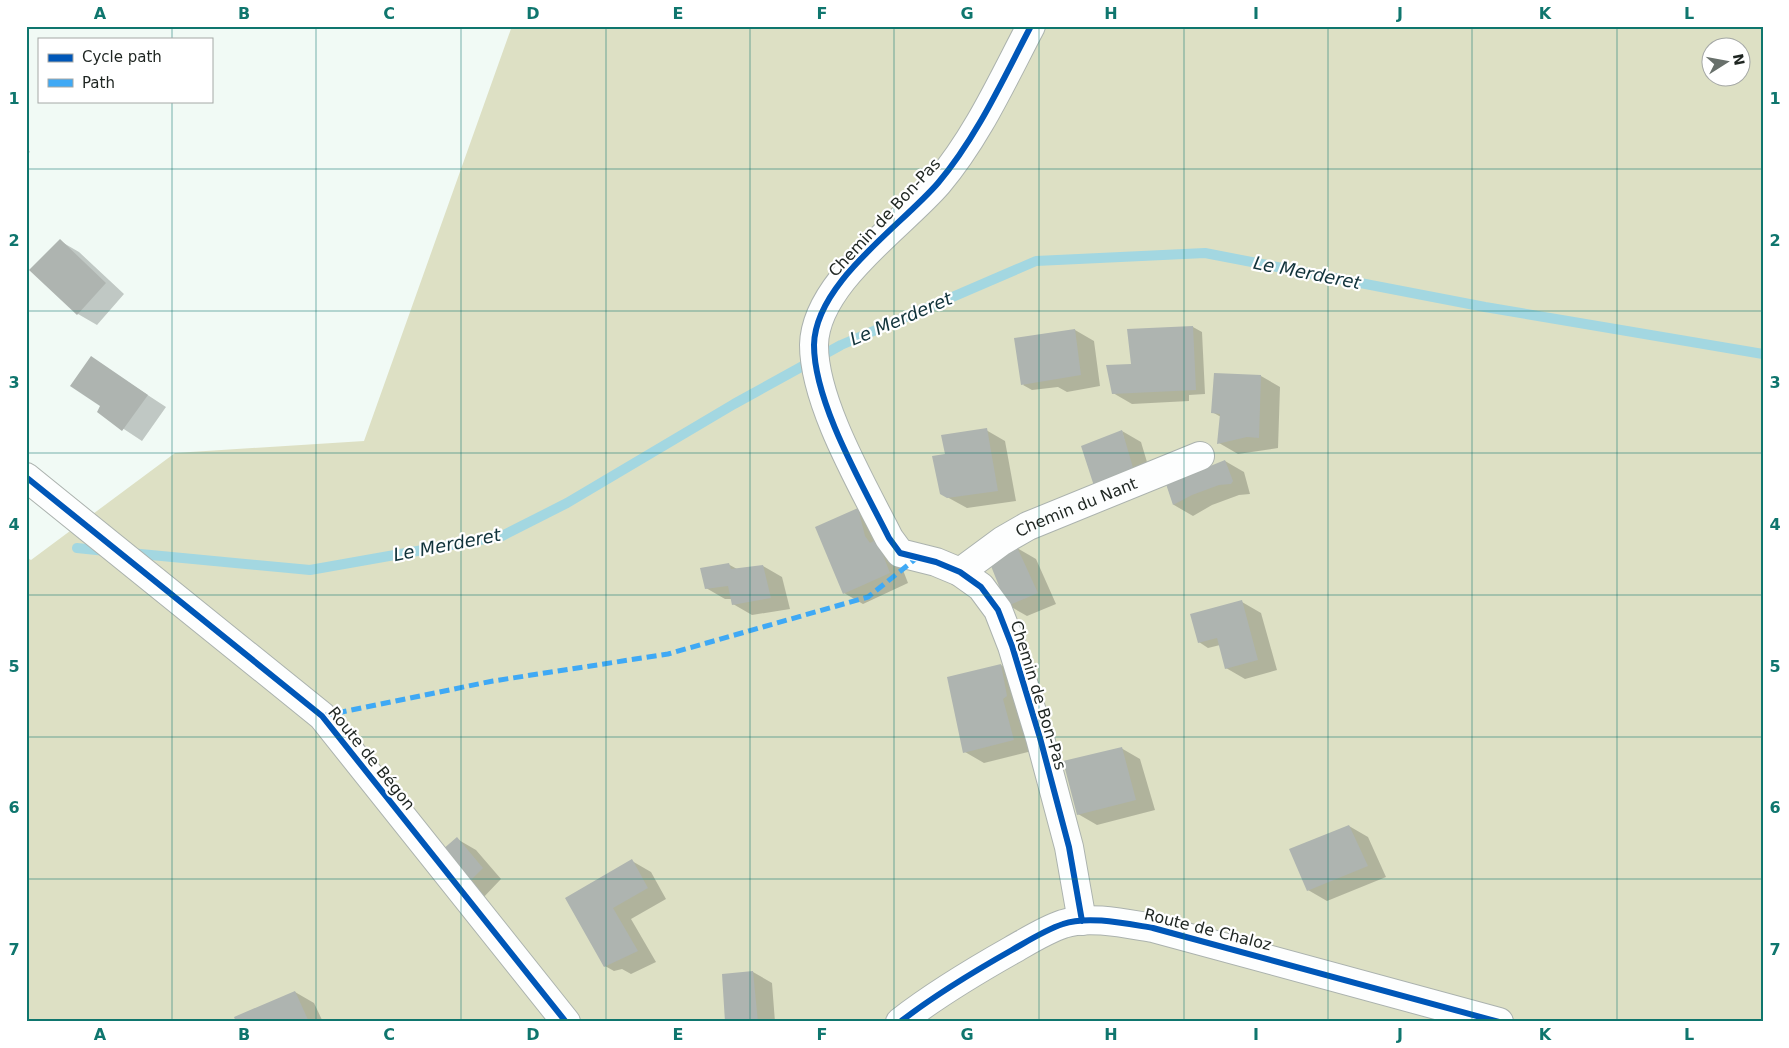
<svg xmlns="http://www.w3.org/2000/svg" width="1789" height="1048" font-family="'DejaVu Sans',sans-serif">
  <style>
    .green { fill: #dde0c4; fill-rule: evenodd }
    .shadow { fill: #0003 }
    .lines { fill: none; stroke-linecap: round; stroke-linejoin: round }
    .stream { stroke: #a3d7e1; stroke-width: 10 }
    .building { fill: #aeb4b0 }
    .minor-casing { stroke: #abb2ae; stroke-width: 30 }
    .minor { stroke: #fdfefe; stroke-width: 28 }
    .quiet { stroke: #3fa9f5; stroke-width: 5; stroke-dasharray: 10 5; stroke-linecap: butt }
    .cycleway-casing { stroke: #fff; stroke-width: 9 }
    .cycleway { stroke: #0057b8; stroke-width: 6 }
    .grid { fill: none; stroke: #0f766e; stroke-width: 1; stroke-opacity: 0.55 }
    .labels { text-anchor: middle; stroke-width: 4.5; stroke-linejoin: round; paint-order: stroke }
    .street-label { font-size: 16px; fill: #1e2521; stroke: #fff }
    .water-label { font-size: 18px; font-style: italic; fill: #11333b; stroke: #fff }
    .neatline { fill: none; stroke: #0f766e; stroke-width: 2 }
    .grid-label { font-size: 16px; text-anchor: middle; font-weight: bold; fill: #0f766e }
  </style>
  <rect width="100%" height="100%" fill="#f1faf5"/>
  <path class="green" d="M512,26H1763V1022H26V557L31,560L175,453L364,441ZM1712,48H1742V78H1712Z"/>
  <path class="shadow" d="M26,146L30,152L26,155Z
    M60,241L79,252L124,294L97,325L78,314Z
    M1193,327L1202,332L1205,394L1189,395V401L1132,404L1113,393L1133,366Z
    M1075,330L1094,341L1100,386L1067,392L1058,387L1032,390L1023,385Z
    M91,358L166,407L142,441L98,412L101,405Z
    M1261,376L1280,387L1278,448L1238,454L1219,443L1221,417L1212,412Z
    M986,430L1005,441L1016,501L967,508L947,497L946,455Z
    M1122,431L1141,442L1153,482L1136,487Z
    M1225,461L1244,472L1250,494L1239,495L1212,505L1193,516L1174,505L1167,485Z
    M858,509L877,520L896,552L908,583L863,604L844,593Z
    M1017,548L1036,559L1056,604L1027,616L1008,605Z
    M728,564L737,569L763,566L782,577L790,609L752,615L733,604L732,599H725L706,588Z
    M1242,602L1261,613L1277,670L1245,679L1226,668L1220,645L1208,648L1199,642Z
    M1001,665L1020,676L1032,751L984,763L965,752Z
    M1121,748L1140,759L1155,810L1097,825L1078,814Z
    M1349,826L1368,837L1386,877L1327,901L1308,890Z
    M457,839L476,850L501,879L481,900L462,889Z
    M632,861L651,872L666,899L631,919L656,962L631,974L622,969L614,971L605,966L567,899Z
    M753,972L772,983L775,1022H727Z
    M295,992L314,1003L323,1022H237Z"/>
  <g class="lines">
    <path class="stream" d="M77,548L106,551
      M130,553L310,570L502,536L567,503L734,404L841,345L1036,261L1205,253L1485,307L1763,354"/>
  </g>
  <path class="building" d="M60,239L106,283L77,315L29,270Z
    M1193,326L1196,390L1112,394L1106,365L1131,364L1127,329Z
    M1075,329L1081,375L1021,385L1014,338Z
    M91,356L148,395L122,431L97,412L100,406L70,386Z
    M1214,373L1261,375L1259,438L1247,437L1217,444L1220,414L1211,413Z
    M987,428L998,491L947,498L940,494L932,456L945,454L941,435Z
    M1122,430L1134,471L1095,489L1081,446Z
    M1225,460L1233,481L1231,484L1219,485L1192,495L1173,505L1166,484Z
    M858,508L865,536L870,543L877,539L890,573L843,594L815,527Z
    M1017,547L1038,593L1007,606L989,561Z
    M729,563L731,569L763,565L771,598L732,605L728,586L705,589L700,568Z
    M1242,600L1258,660L1225,669L1217,638L1198,643L1190,614Z
    M1001,664L1007,696L1003,699L1014,740L963,753L947,677Z
    M1122,747L1136,800L1077,815L1063,761Z
    M1349,825L1368,866L1307,891L1289,849Z
    M457,837L483,868L461,890L434,857Z
    M632,859L648,888L613,908L638,951L604,967L565,898Z
    M753,971L758,1022H725L722,974Z
    M295,991L309,1022H236L234,1017Z"/>
  <g class="lines">
    <g class="minor-casing">
      <g id="minor">
        <path d="M1031,26C1003,79 977,137 938,183C901,226 815,283 814,345C814,403 863,486 889,538L900,553L936,562L960,572L981,587L998,610L1012,646L1040,738L1069,847L1082,921"/>
        <path d="M26,477L322,716L566,1022"/>
        <path id="s1" d="M960,572L1002,541L1028,526L1200,456"/>
        <path d="M900,1022C936,994 973,972 1012,950C1028,941 1045,930 1063,924C1088,915 1128,924 1153,928L1499,1022"/>
      </g>
    </g>
    <use href="#minor" class="minor"/>
    <path class="quiet" d="M322,716L493,681L668,654L868,597L918,557"/>
    <g class="cycleway-casing">
      <path id="cycleway" d="M1031,26C1003,79 977,137 938,183C901,226 815,283 814,345C814,403 863,486 889,538L900,553L936,562L960,572L981,587L998,610L1012,646L1040,738L1069,847L1082,921
        M26,477L322,716L566,1022
        M900,1022C936,994 973,972 1012,950C1028,941 1045,930 1063,924C1088,915 1128,924 1153,928L1499,1022"/>
    </g>
    <use href="#cycleway" class="cycleway"/>
  </g>
  <path class="grid" d="M172,26V39M316,26V1022M461,26V1022M606,26V1022M750,26V1022M894,26V1022M1039,26V1022M1184,26V1022M1328,26V1022M1472,26V1022M1617,26V1022M172,101V1022M26,169H1763M26,311H1763M26,453H1763M26,595H1763M26,737H1763M26,879H1763"/>
  <g class="labels">
    <g class="street-label">
      <text transform="translate(884 217) rotate(-47)" y="6">Chemin de Bon-Pas</text>
      <text dy="6" stroke="none"><textPath href="#s1" startOffset="134">Chemin du Nant</textPath></text>
      <text transform="translate(1039 695) rotate(73)" y="6">Chemin de Bon-Pas</text>
      <text transform="translate(372 758) rotate(51)" y="6">Route de Bégon</text>
      <text transform="translate(1208 929) rotate(14)" y="6">Route de Chaloz</text>
    </g>
    <g class="water-label">
      <text transform="translate(1307 273) rotate(11)" y="6">Le Merderet</text>
      <text transform="translate(901 319) rotate(-23)" y="6">Le Merderet</text>
      <text transform="translate(447 545) rotate(-11)" y="6">Le Merderet</text>
    </g>
  </g>
  <rect width="1789" height="1048" fill="none" stroke="#ffffff" stroke-width="55"/>
  <rect x="38" y="38" width="175" height="65" fill="#ffffff" stroke="#a5a8a6"/>
  <rect x="48" y="54" width="25" height="8" fill="#0057b8" stroke="#a5a8a6"/>
  <text x="82" y="62" font-size="15" fill="#1e2521">Cycle path</text>
  <rect x="48" y="79" width="25" height="8" fill="#3fa9f5" stroke="#a5a8a6"/>
  <text x="82" y="88" font-size="15" fill="#1e2521">Path</text>
  <g transform="translate(1726 62) rotate(79)"><circle r="24" fill="#ffffff" stroke="#a5a8a6"/>
  <path d="M0-4L9 19L0 12L-9 19Z" fill="#68706b"/>
  <text y="-8" font-size="14" font-weight="bold" text-anchor="middle" fill="#1e2521">N</text>
  </g>
  <rect x="28" y="28" width="1734" height="992" class="neatline"/>
  <g class="grid-label">
    <text x="100" y="19">A</text>
    <text x="244" y="19">B</text>
    <text x="389" y="19">C</text>
    <text x="533" y="19">D</text>
    <text x="678" y="19">E</text>
    <text x="822" y="19">F</text>
    <text x="967" y="19">G</text>
    <text x="1111" y="19">H</text>
    <text x="1256" y="19">I</text>
    <text x="1400" y="19">J</text>
    <text x="1545" y="19">K</text>
    <text x="1689" y="19">L</text>
    <text x="14" y="104">1</text>
    <text x="1775" y="104">1</text>
    <text x="14" y="246">2</text>
    <text x="1775" y="246">2</text>
    <text x="14" y="388">3</text>
    <text x="1775" y="388">3</text>
    <text x="14" y="530">4</text>
    <text x="1775" y="530">4</text>
    <text x="14" y="672">5</text>
    <text x="1775" y="672">5</text>
    <text x="14" y="813">6</text>
    <text x="1775" y="813">6</text>
    <text x="14" y="955">7</text>
    <text x="1775" y="955">7</text>
    <text x="100" y="1040">A</text>
    <text x="244" y="1040">B</text>
    <text x="389" y="1040">C</text>
    <text x="533" y="1040">D</text>
    <text x="678" y="1040">E</text>
    <text x="822" y="1040">F</text>
    <text x="967" y="1040">G</text>
    <text x="1111" y="1040">H</text>
    <text x="1256" y="1040">I</text>
    <text x="1400" y="1040">J</text>
    <text x="1545" y="1040">K</text>
    <text x="1689" y="1040">L</text>
  </g>
</svg>
